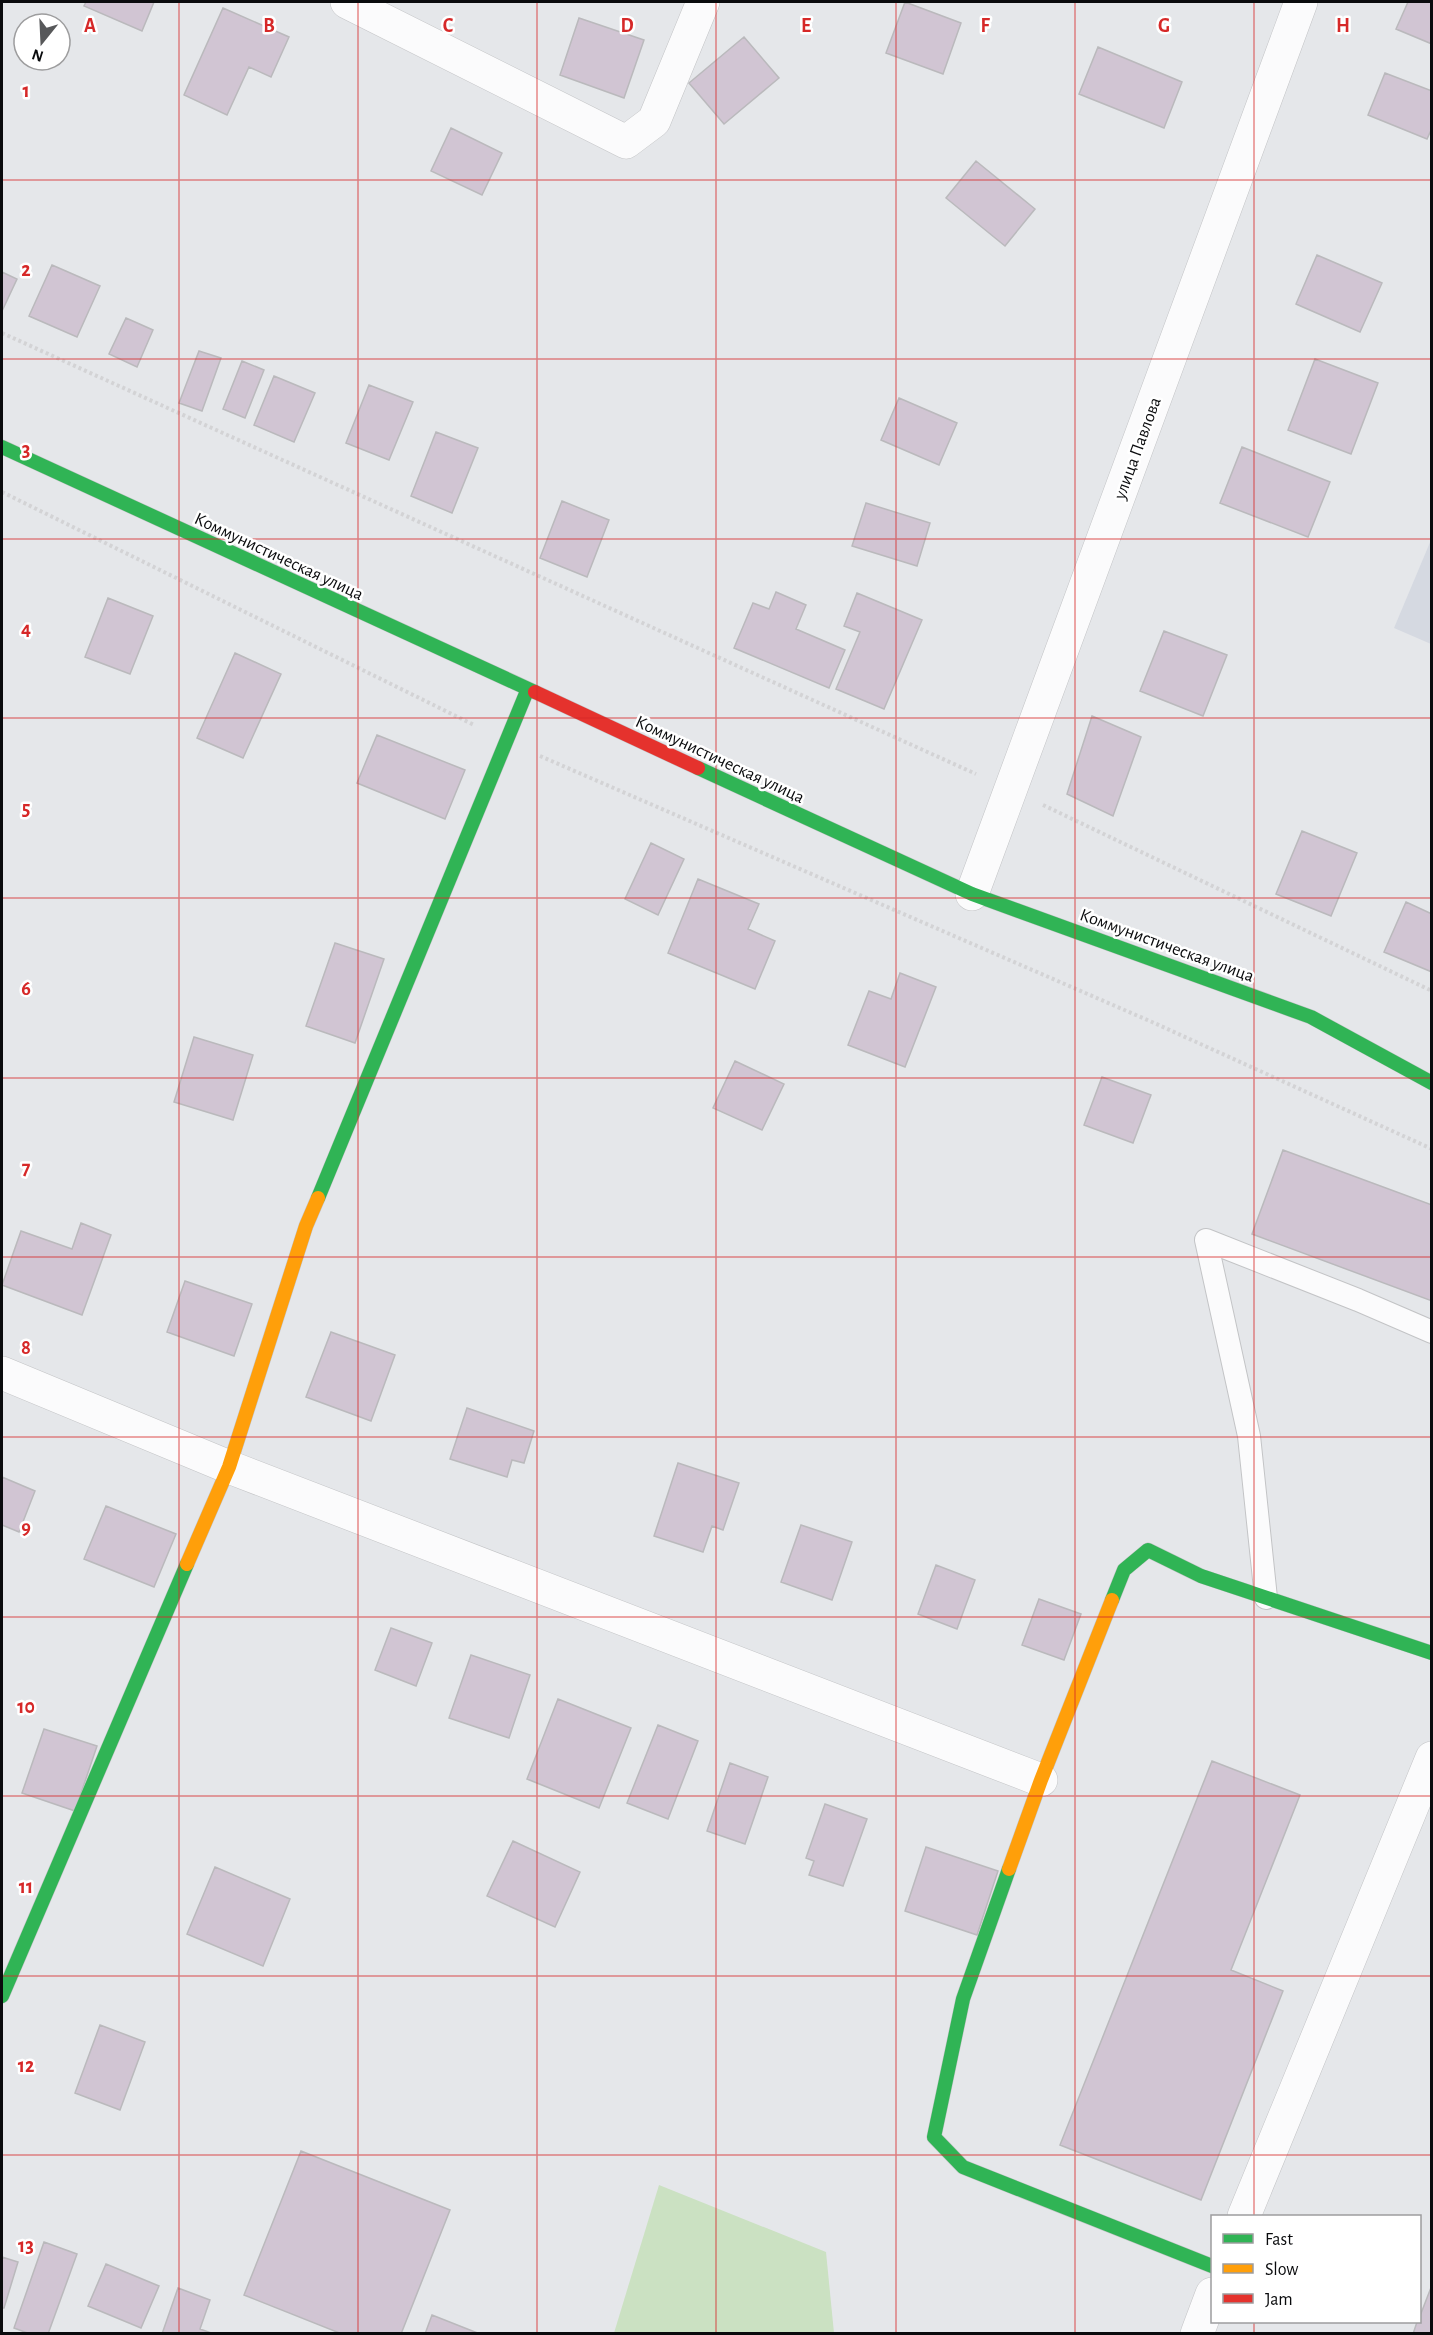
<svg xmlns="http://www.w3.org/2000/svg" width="1433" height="2335" font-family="'Alegreya Sans',sans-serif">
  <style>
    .built { fill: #d5d9e1 }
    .green { fill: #cbe1c2 }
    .building { fill: #d1c5d3; stroke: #bab9bc; stroke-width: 1.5 }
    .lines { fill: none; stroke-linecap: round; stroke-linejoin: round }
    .lane-casing { stroke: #c3c4c6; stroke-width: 24 }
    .street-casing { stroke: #c3c4c6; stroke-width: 34 }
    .fast-casing { stroke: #c3c4c6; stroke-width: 15 }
    .slow-casing { stroke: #c3c4c6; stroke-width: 15 }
    .jam-casing { stroke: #c3c4c6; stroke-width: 15 }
    .path { stroke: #d3d3d5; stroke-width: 4; stroke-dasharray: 3 3; stroke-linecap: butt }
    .lane { stroke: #fbfbfc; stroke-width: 22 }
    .street { stroke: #fbfbfc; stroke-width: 33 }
    .fast { stroke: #30b455; stroke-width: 14 }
    .slow { stroke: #ff9f0a; stroke-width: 14 }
    .jam { stroke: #e5322d; stroke-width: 14 }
    .grid { fill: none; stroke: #d62828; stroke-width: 1.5; stroke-opacity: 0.55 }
    .labels { text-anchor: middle; stroke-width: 5; stroke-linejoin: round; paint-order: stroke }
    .street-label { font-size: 18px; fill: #0a0b0d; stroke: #fff }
    .grid-label { font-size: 20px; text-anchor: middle; font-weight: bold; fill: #d62828; stroke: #fff; stroke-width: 5; stroke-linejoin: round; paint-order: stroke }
  </style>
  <rect width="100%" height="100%" fill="#e5e7ea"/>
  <path class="built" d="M1431,540L1432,644H1431L1394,628Z"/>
  <path class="green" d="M659,2185L826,2252L834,2333H614Z"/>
  <path class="building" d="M86,2H154L142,31L84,6Z
    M905,2L961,23L943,74L886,53Z
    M1408,2H1432V44L1396,29Z
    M223,8L289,37L271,77L249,67L227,115L184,95Z
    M579,18L644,40L624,98L560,75Z
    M744,37L779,78L724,124L689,83Z
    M1098,47L1182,82L1164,128L1079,94Z
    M1385,73L1432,91V128L1427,139L1368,115Z
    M451,128L502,153L482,195L431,171Z
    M976,161L1035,209L1005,246L946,198Z
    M1317,255L1382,283L1360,332L1296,304Z
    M52,265L100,286L77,337L29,316Z
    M2,272L17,279L3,309L2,308Z
    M126,318L153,330L137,367L109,354Z
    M199,351L221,358L202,411L179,403Z
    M1315,359L1378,383L1351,454L1288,430Z
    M242,361L264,370L245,418L223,409Z
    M274,376L315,393L294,442L254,425Z
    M369,385L413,402L389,460L346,443Z
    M899,398L957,423L939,465L881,440Z
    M436,432L478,448L452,513L411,496Z
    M1242,447L1330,482L1308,537L1220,503Z
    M562,501L609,520L587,577L540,558Z
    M866,503L930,523L917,566L852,546Z
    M776,592L806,605L796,629L845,650L829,688L734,648L753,603L769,609Z
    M857,593L922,620L884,709L836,689L860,632L844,626Z
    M108,598L153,616L130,674L85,657Z
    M1164,631L1227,655L1203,716L1140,691Z
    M235,653L281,674L243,758L197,738Z
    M1092,716L1141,737L1113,816L1067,794Z
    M377,735L465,770L445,819L357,783Z
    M1302,831L1357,853L1331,916L1276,894Z
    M651,843L684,859L658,915L625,899Z
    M698,879L759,904L748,929L775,941L755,989L668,953Z
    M1406,902L1432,914V972L1384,952Z
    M335,943L384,959L355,1043L306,1026Z
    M900,973L936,987L905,1067L848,1045L869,991L891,999Z
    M194,1037L253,1055L233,1120L174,1102Z
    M735,1061L784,1084L762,1130L713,1108Z
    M1102,1077L1151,1095L1133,1143L1084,1125Z
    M1283,1150L1432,1205V1301L1252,1234Z
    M81,1223L111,1235L82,1315L2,1285L21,1231L72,1249Z
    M185,1281L252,1304L234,1356L167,1332Z
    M331,1332L395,1355L371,1421L306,1397Z
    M467,1408L534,1431L524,1463L512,1460L507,1477L450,1459Z
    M678,1463L739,1483L723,1530L712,1526L703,1552L654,1536Z
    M2,1477L35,1491L19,1532L2,1525Z
    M106,1506L176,1534L154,1587L84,1559Z
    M801,1525L852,1542L832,1600L781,1582Z
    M936,1565L975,1580L957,1629L918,1614Z
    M1039,1599L1081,1614L1064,1660L1022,1645Z
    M391,1628L432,1643L416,1686L375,1670Z
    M471,1655L530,1675L509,1738L449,1718Z
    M558,1699L631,1728L599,1808L527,1779Z
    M658,1725L698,1741L668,1819L627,1803Z
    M44,1729L97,1746L75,1811L22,1793Z
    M1212,1761L1300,1795L1231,1970L1283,1991L1201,2200L1060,2145Z
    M730,1763L768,1777L745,1844L707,1831Z
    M825,1804L867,1819L843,1886L809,1875L814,1861L806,1858Z
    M513,1841L580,1872L555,1927L487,1896Z
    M926,1847L998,1871L977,1935L905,1911Z
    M215,1867L290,1899L263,1966L187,1934Z
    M100,2025L145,2042L120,2110L75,2093Z
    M301,2151L450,2210L401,2334H342L244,2295Z
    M44,2242L77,2254L48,2334H30L14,2328Z
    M2,2257L18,2262L4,2308H2Z
    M106,2264L159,2286L141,2328L88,2306Z
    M1432,2285V2334H1413L1417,2322H1420V2316Z
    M178,2288L210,2300L200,2329L214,2334H162Z
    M432,2315L480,2334H425Z"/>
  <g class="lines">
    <g class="lane-casing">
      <path id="lane" d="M1266,1598L1249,1436L1206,1240L1358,1300L1432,1332"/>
    </g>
    <g class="street-casing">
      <path id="street" d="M347,2L626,142L654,121L703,2
        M972,894L1301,2
        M2,1373L229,1467L1041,1780
        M1244,2216L1432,1758
        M1197,2334L1212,2294"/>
    </g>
    <g class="fast-casing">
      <path id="fast" d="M2,447L535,692
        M698,768L972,894L1311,1017L1432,1083
        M318,1198L527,691
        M1112,1600L1124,1570L1148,1550L1201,1576L1432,1653
        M1009,1869L963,1999L934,2137L963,2167L1212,2266
        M2,1996L187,1564"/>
    </g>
    <g class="slow-casing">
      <path id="slow" d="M187,1564L229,1467L306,1226L318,1198
        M1009,1869L1041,1780L1112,1600"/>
    </g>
    <g class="jam-casing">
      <path id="jam" d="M535,692L698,768"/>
    </g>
    <path class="path" d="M2,333L976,774
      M2,492L474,725
      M540,756L1152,1022L1432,1149
      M1043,805L1432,991"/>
    <use href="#lane" class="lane"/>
    <use href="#street" class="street"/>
    <use href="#fast" class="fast"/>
    <use href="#slow" class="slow"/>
    <use href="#jam" class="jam"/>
  </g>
  <path class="grid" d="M179,2V2334M358,2V2334M537,2V2334M716,2V2334M896,2V2334M1075,2V2334M1254,2V2216M2,180H1432M2,359H1432M2,539H1432M2,718H1432M2,898H1432M2,1078H1432M2,1257H1432M2,1437H1432M2,1617H1432M2,1796H1432M2,1976H1432M2,2155H1432M1254,2322V2334"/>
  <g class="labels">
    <g class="street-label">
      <text transform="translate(1137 448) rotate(-70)" y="6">улица Павлова</text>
      <text transform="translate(279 556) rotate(25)" y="6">Коммунистическая улица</text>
      <text transform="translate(720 759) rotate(25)" y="6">Коммунистическая улица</text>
      <text transform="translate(1167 945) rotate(20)" y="6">Коммунистическая улица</text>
    </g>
  </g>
  <g class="grid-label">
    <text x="90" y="32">A</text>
    <text x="269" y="32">B</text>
    <text x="448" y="32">C</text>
    <text x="627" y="32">D</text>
    <text x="806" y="32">E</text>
    <text x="985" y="32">F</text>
    <text x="1164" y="32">G</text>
    <text x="1343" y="32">H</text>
    <text x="26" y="97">1</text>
    <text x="26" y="276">2</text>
    <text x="26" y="456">3</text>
    <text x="26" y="635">4</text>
    <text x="26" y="815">5</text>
    <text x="26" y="995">6</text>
    <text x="26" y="1174">7</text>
    <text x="26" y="1354">8</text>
    <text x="26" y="1534">9</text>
    <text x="26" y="1713">10</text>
    <text x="26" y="1893">11</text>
    <text x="26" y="2072">12</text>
    <text x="26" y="2252">13</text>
  </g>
  <rect width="1433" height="2335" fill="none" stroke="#0a0b0d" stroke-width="6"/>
  <rect x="1211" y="2215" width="210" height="108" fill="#ffffff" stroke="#9d9d9e" stroke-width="1.5"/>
  <rect x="1223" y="2234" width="30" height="9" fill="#30b455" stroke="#9d9d9e" stroke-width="1.5"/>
  <text x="1265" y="2245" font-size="18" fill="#0a0b0d">Fast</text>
  <rect x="1223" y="2264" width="30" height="9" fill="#ff9f0a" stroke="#9d9d9e" stroke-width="1.5"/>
  <text x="1265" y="2275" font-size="18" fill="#0a0b0d">Slow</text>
  <rect x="1223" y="2294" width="30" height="9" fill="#e5322d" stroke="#9d9d9e" stroke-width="1.5"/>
  <text x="1265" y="2305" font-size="18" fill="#0a0b0d">Jam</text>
  <g transform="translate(42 42) rotate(198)"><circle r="28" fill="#ffffff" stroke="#9d9d9e" stroke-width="1.5"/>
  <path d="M0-4.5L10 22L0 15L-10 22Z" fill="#57585a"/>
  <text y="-9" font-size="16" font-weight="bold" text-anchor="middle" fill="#0a0b0d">N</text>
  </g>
</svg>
